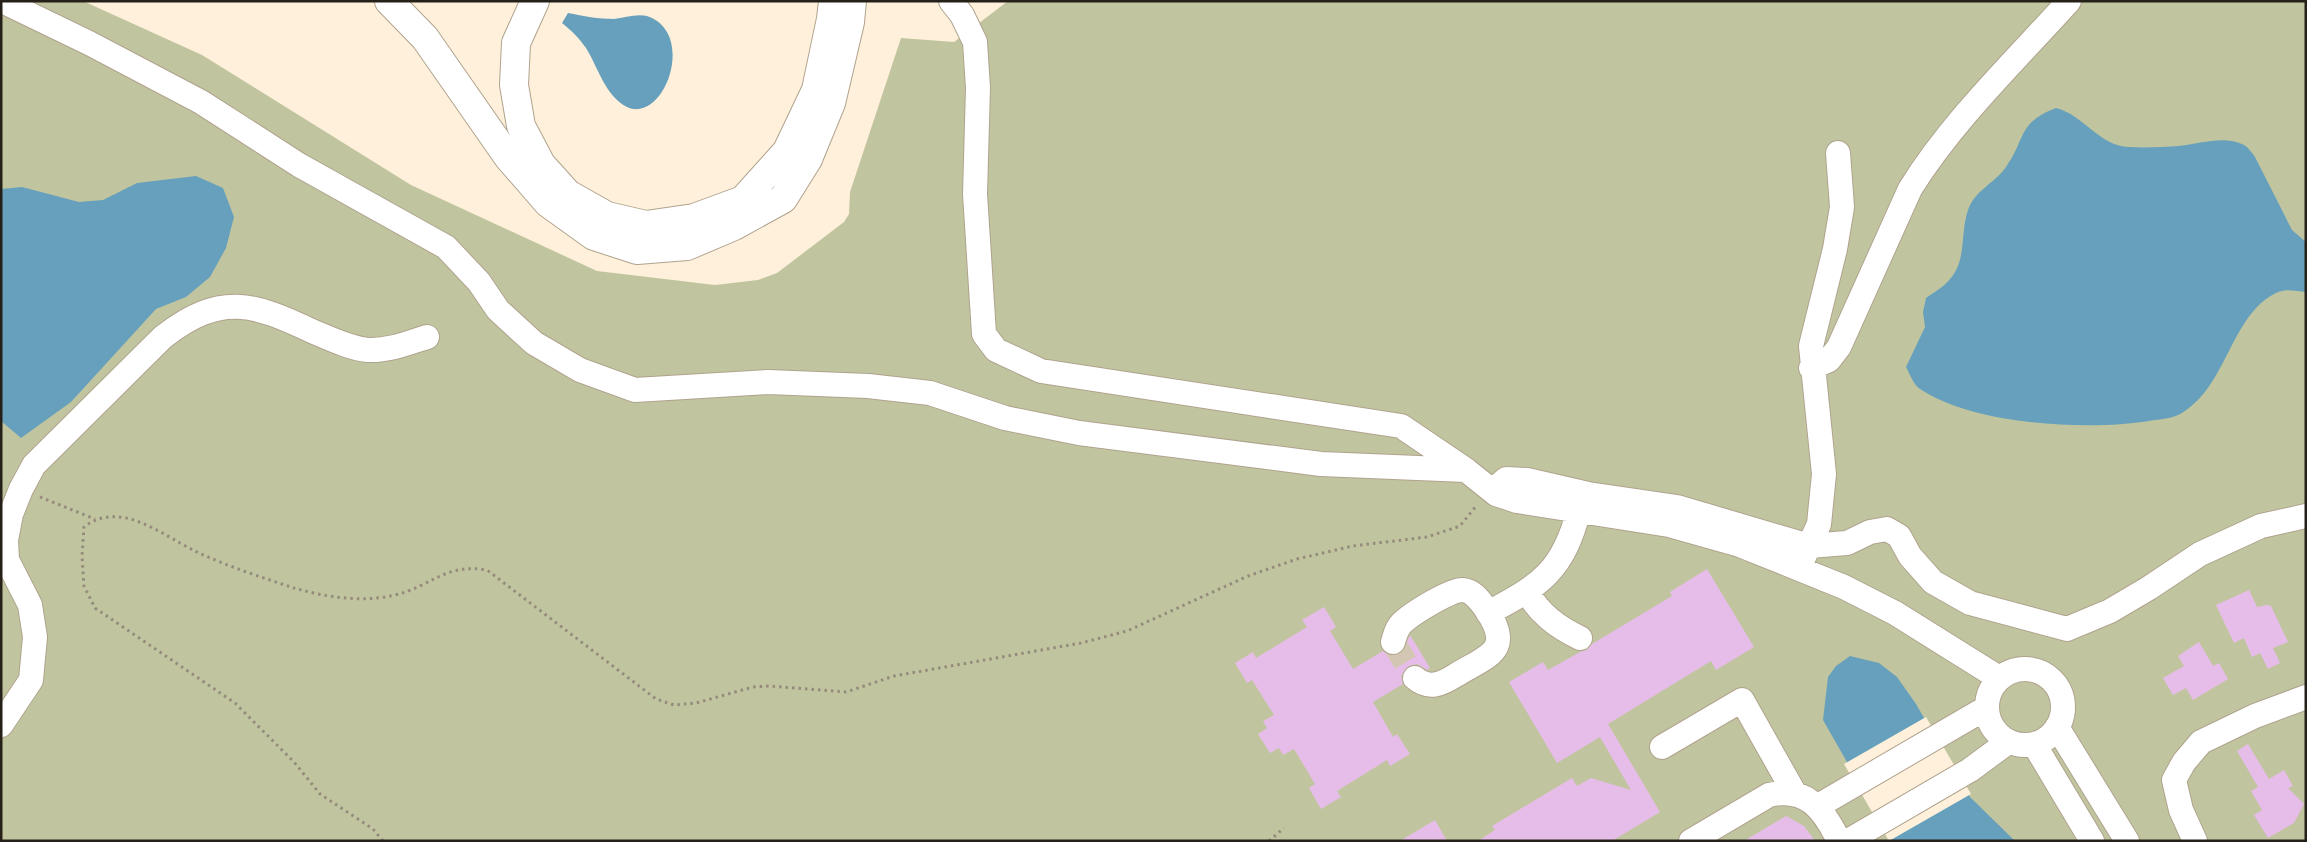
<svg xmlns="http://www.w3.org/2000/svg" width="2307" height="842" font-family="'Varela Round',sans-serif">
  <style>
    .green { fill: #c1c59f }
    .water { fill: #66a0bc }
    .pier { fill: #fef0da }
    .building { fill: #e6bde8 }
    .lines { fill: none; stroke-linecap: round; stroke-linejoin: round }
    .minor-tunnel { stroke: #d3c6b3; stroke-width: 24; stroke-dasharray: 24 12; stroke-linecap: butt }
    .minor-casing { stroke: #b0a38e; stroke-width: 26 }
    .highway-casing { stroke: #b0a38e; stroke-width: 30 }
    .path { stroke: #958b7c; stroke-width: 3; stroke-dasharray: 2.5 4; stroke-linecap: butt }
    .minor { stroke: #fff; stroke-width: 24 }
    .highway { stroke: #fff; stroke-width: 28 }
  </style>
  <rect width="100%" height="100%" fill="#fef0da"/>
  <path class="green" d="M1,1H83L202,55L411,185L597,271L715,285L758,280L777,273L844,222L849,214L850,192L901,38L954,42L1008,1H2306V841H1Z"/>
  <path class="water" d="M568,13C583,16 599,19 614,19C626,18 640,12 652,18C695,39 663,124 627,107C605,96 598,67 586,48C579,38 572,31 562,23Z
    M2056,108C2084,115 2099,146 2129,147C2146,148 2163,147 2179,146C2200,144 2224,135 2244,145C2249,148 2252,153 2255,157L2292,230L2306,242V292C2296,291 2285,288 2276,293C2230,316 2228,385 2182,413C2172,419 2160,419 2149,421C2087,431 1974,425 1920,389C1913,384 1910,374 1906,367L1925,327L1923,312L1926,298C1934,292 1944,287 1950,279C1967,260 1960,233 1968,210C1975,190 1994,184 2006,167C2026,139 2017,123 2056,108Z
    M196,176L223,188L234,217L226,248L210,277L186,297L156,309L71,402L21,438L1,421V189L22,187L79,202L103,200L137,183Z
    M1850,656L1879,663L1897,677L1916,704L1970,797L2015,841H1892L1823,720L1828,677L1836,666Z"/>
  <path class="pier" d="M1926,717L1971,794L1889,841L1844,764Z"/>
  <path class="building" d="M1707,569L1754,647L1716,670L1711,661L1608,724L1660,812L1612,841H1478L1495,830L1492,826L1572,778L1577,786L1591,778L1631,790L1600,737L1557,763L1509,682L1543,662L1548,670L1580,652L1587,650L1592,644L1672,596L1670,592Z
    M2249,590L2257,607L2267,605L2271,606L2288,642L2273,648L2280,663L2268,669L2260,653L2252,657L2244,638L2234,643L2216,605Z
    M1324,607L1336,627L1330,631L1353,669L1383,651L1390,655L1402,652L1410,635L1430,668L1427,670L1417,664L1409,666L1401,676L1403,684L1373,702L1393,737L1397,734L1410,754L1390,766L1387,760L1337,791L1341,797L1321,809L1309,788L1315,784L1294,749L1283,755L1279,748L1270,753L1258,734L1267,728L1263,721L1274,715L1252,680L1247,683L1235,663L1253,652L1256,658L1307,627L1302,620Z
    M2199,642L2213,666L2219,663L2228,679L2193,700L2186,688L2173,695L2163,678L2184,666L2178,656Z
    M2248,744L2269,779L2284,770L2293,786L2288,788L2304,804L2294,823L2268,838L2254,815L2262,810L2251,791L2258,787L2237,751Z
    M1786,816L1804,826L1815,841H1744Z
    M1435,820L1447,841H1400Z"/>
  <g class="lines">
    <path class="minor-tunnel" d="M1393,642L1415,678"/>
    <g class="minor-casing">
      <path id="minor" d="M2,1L89,43L201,102L299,165L446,247L479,282L498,310L534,343L580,370L635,390L768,382L868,386L930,393L1005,418L1079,433L1321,464L1466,470L1496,494L1517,501L1669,525L1740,545L1844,587L1895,613L1999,678
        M951,1L962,15L975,42L978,88L975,194L984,334L996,350L1041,371L1401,426L1466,470
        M1811,368L1829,360L1839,347L1910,189C1953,120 2014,62 2069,1
        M1496,494L1499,485L1506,479L1527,480L1588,494L1677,507L1809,546L1847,543L1870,532L1887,529L1899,536L1910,556L1933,582L1970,603L2067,629L2110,611L2149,588L2200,554L2261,526L2306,516
        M1803,559L1819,524L1824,474L1811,346L1835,249L1842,207L1838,153
        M1527,592C1540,614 1557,627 1580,638
        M1488,613C1541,585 1563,571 1579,510
        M1393,642C1395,635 1397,627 1403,622C1413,613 1451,589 1463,590C1474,591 1480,601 1486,609C1514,651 1489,655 1456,675C1442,684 1429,690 1415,678
        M1987 707a38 38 0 1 1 76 0a38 38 0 1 1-76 0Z
        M1,725L31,680L35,637L30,605L7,560L6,540L11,514L21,489L34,465L163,337C221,292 253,303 314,332C331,339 349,348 368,350C388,351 408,343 427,337
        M2057,727L2127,841
        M2034,744L2092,841
        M1662,747L1742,700L1795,794
        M1818,806L1986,708
        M1691,841L1769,795C1807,786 1824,810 1839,841
        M1848,841L1970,770L2008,742
        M2195,841L2181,810L2174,780L2184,762L2201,742L2255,716L2306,697"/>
    </g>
    <g class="highway-casing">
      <path id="highway" d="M389,1L425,38L508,157L548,203L594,236L637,250L687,246L734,226L783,199L808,159L831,103L850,22L852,1
        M535,1L516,43L514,85L521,126L541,164L568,194L607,216L646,225L694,218L743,200L787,151L816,90L831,19L833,1"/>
    </g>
    <path class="path" d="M40,497L95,519
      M383,841L373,829L320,794L294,762L235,703L95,608L84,586L82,556L84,527C120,499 162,535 195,551C226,566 261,577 294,588C325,597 363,603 395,595C432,586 445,563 487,570L639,686L656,699L674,705L696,703L753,687L770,686L846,692L894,676L1081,643L1127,631L1248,576L1297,559L1353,546L1427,537L1460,526L1477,505
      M1269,841L1284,828"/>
    <use href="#minor" class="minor"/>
    <use href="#highway" class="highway"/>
  </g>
  <rect width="2307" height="842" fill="none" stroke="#252018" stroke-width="5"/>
</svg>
